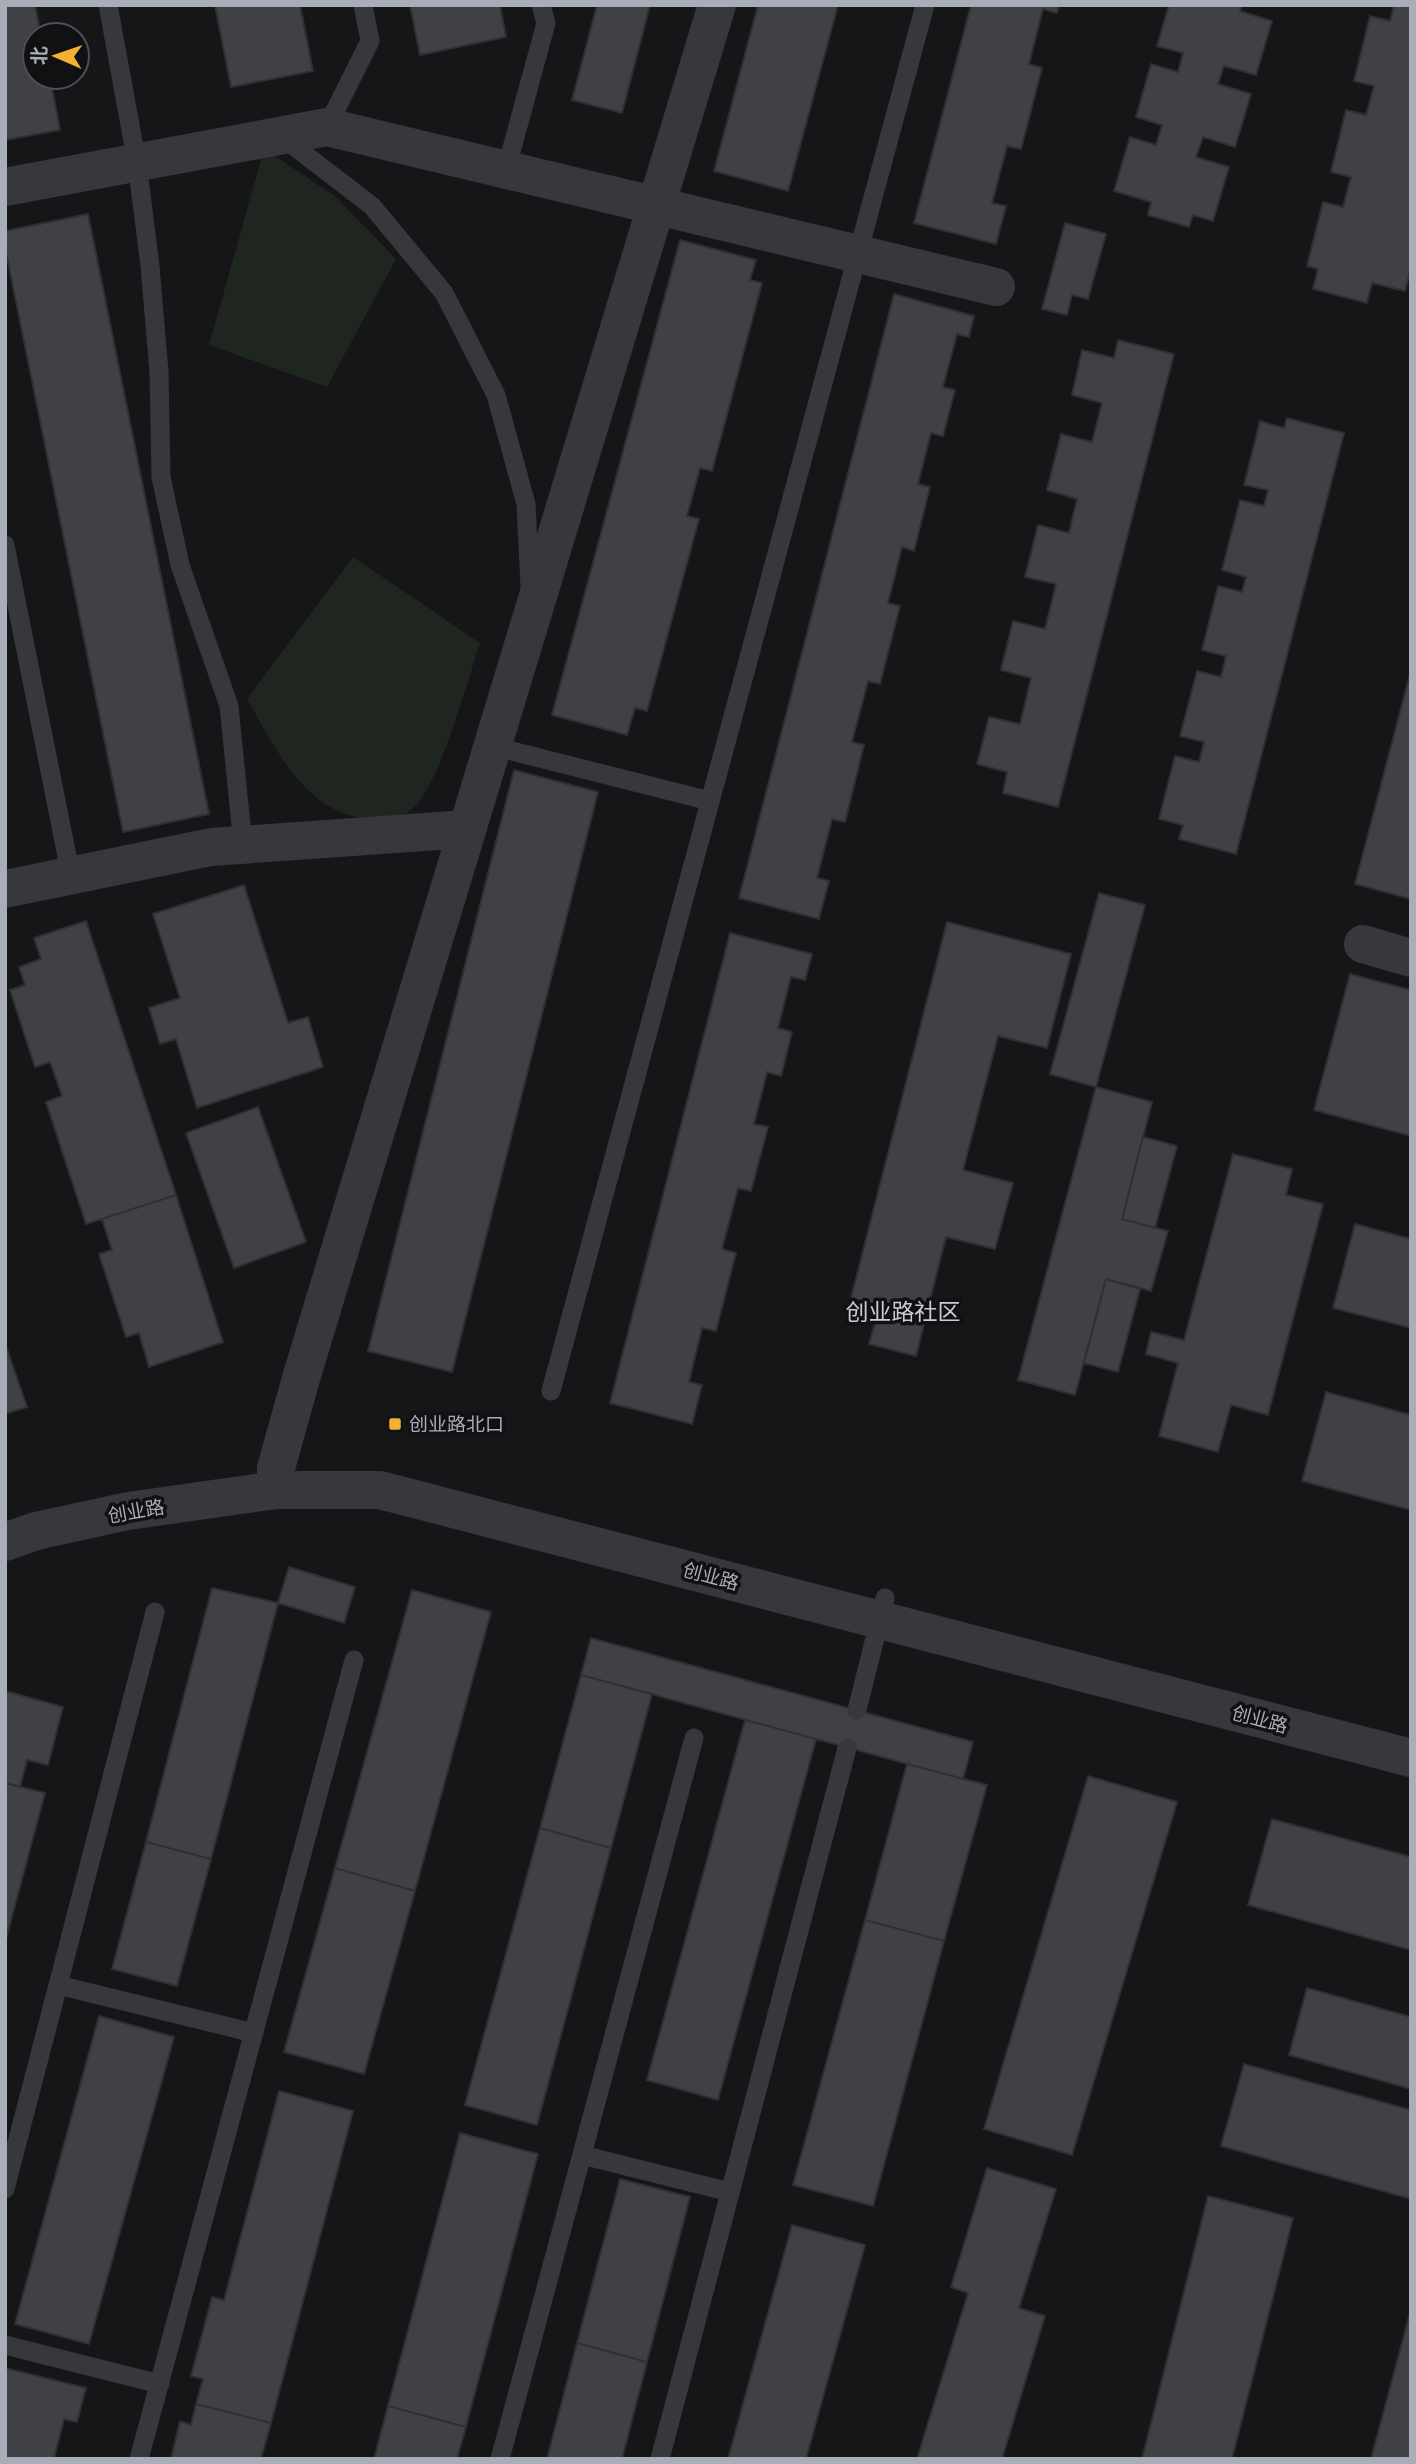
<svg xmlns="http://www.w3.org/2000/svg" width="1416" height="2464" font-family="'Golos Text','Noto Sans SC',sans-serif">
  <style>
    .green { fill: #1e261f }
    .building { fill: #404145; stroke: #303034; stroke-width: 2 }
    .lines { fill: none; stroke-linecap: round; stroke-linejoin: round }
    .service { stroke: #37383d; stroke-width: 19 }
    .minor { stroke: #37383d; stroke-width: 38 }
    .tertiary { stroke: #37383d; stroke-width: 38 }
    .poi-dot { fill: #f2b134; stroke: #111113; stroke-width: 2.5 }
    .labels { text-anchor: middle; stroke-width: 7; stroke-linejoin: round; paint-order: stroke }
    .poi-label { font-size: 19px; fill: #a8adb8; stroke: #111113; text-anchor: start }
    .street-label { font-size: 19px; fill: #a8adb8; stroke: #111113 }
    .quarter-label { font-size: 23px; fill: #c9ccd4; stroke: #111113 }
  </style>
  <rect width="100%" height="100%" fill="#161618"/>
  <path class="green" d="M264,149L336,197L396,259L327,387L209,345Z
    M353,557L480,643C468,679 439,789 411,810C402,817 387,819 376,819C307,819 277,750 247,699Z"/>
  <path class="building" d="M5,5H35L41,35H35V77H50L60,130L5,140Z
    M215,5H300L313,71L231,87Z
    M410,5H500L506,37L420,55Z
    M597,5H650L622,113L572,100Z
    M758,5H838L788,191L714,171Z
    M971,5H1059L1057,13L1043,9L1029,64L1042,68L1021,149L1007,146L992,203L1006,206L996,244L914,223Z
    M1169,5H1242L1240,11L1272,21L1256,75L1224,66L1218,84L1251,94L1235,147L1203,137L1196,157L1229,167L1213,221L1193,215L1189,227L1148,215L1151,202L1114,191L1130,137L1156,145L1162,125L1136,117L1151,64L1178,72L1183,53L1157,46Z
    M1394,5H1411V268L1405,291L1372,283L1367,303L1313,289L1318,269L1307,266L1323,202L1343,207L1351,177L1331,172L1346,110L1366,115L1374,86L1354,81L1370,16L1390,21Z
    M88,214L209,814L123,832L5,247V231Z
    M1065,223L1106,234L1088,299L1072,295L1067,315L1042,309Z
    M680,240L756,260L750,280L762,283L712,471L700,468L687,516L699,519L647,711L635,708L627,735L552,715Z
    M894,294L974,316L969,337L957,334L943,387L955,390L943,436L931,433L918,484L930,487L914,551L902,547L888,603L900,606L880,684L868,681L852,742L864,745L845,822L832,819L817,878L829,881L819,919L739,898Z
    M1118,340L1174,354L1058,807L1003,793L1007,772L977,764L989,717L1020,724L1031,678L1001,670L1013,621L1045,629L1056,584L1025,577L1038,525L1069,533L1077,499L1047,490L1061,434L1092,442L1102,403L1072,395L1082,350L1114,358Z
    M1287,418L1344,433L1236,854L1179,839L1183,825L1159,819L1175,756L1199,762L1204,742L1180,736L1197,671L1221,677L1226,656L1202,650L1218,586L1242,592L1246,577L1222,570L1240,500L1264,506L1268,490L1244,485L1260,421L1284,428Z
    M1411,670V899L1355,884Z
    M514,770L598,792L452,1372L368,1351Z
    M244,885L288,1023L308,1017L323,1067L197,1108L176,1039L160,1044L149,1008L180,998L153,914Z
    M1099,893L1145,905L1096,1087L1050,1074Z
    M86,921L176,1195L86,1224L46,1102L62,1096L50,1062L35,1067L10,990L25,985L19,967L41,959L34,938Z
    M947,922L1071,954L1047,1048L998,1036L963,1170L1013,1183L995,1249L946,1237L916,1356L869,1344L880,1306L851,1298Z
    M730,933L812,954L805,980L791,977L778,1028L792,1032L781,1076L767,1072L754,1124L768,1127L751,1191L738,1188L722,1249L736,1253L716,1331L702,1328L689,1382L702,1385L692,1424L610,1403Z
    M1350,974L1411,990V1136L1314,1110Z
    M1096,1087L1152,1102L1122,1219L1168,1231L1151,1291L1106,1279L1075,1395L1018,1380Z
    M258,1107L306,1242L234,1268L186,1133Z
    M1143,1137L1177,1146L1155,1228L1122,1219Z
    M1233,1154L1292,1169L1286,1195L1323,1204L1268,1415L1231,1405L1218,1452L1159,1436L1178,1363L1146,1354L1151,1332L1184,1340Z
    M176,1195L223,1342L149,1367L139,1333L126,1337L99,1254L112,1250L102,1219Z
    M1355,1224L1411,1239V1328L1333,1308Z
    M1106,1279L1140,1289L1118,1372L1084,1363Z
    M5,1343L27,1407L5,1414Z
    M1326,1392L1411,1415V1510L1302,1481Z
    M289,1567L355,1587L344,1623L278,1603Z
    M212,1588L278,1603L211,1859L146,1842Z
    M412,1590L491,1612L415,1891L335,1868Z
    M591,1638L973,1742L963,1779L581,1675Z
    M581,1675L652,1694L611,1848L540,1828Z
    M5,1691L63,1707L48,1765L27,1760L20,1787L5,1783Z
    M745,1720L816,1739L718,2100L647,2080Z
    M907,1764L987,1785L944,1941L865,1920Z
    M1088,1776L1177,1802L1072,2155L984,2129Z
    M5,1783L45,1793L5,1943Z
    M1272,1819L1411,1857V1950L1248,1905Z
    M540,1828L611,1848L537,2125L465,2105Z
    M146,1842L211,1859L177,1986L112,1969Z
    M335,1868L415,1891L364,2074L284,2052Z
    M865,1920L944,1941L873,2206L793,2185Z
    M1307,1988L1411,2017V2089L1289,2055Z
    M99,2016L174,2037L89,2344L15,2324Z
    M1244,2064L1411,2110V2199L1221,2146Z
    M279,2091L353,2111L271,2423L196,2404L203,2379L191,2376L212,2297L224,2300Z
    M460,2133L538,2154L466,2427L388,2406Z
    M987,2168L1056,2189L1019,2308L1045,2316L1002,2459H917L968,2293L951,2287Z
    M620,2179L690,2197L647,2362L577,2343Z
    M1208,2196L1293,2218L1232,2459H1142Z
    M792,2225L865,2245L806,2459H728Z
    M1411,2309V2459H1371Z
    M577,2343L647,2362L622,2459H547Z
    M5,2368L86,2388L77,2422L64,2419L54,2459H5Z
    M196,2404L271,2423L261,2459H171L180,2421L191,2425Z
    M388,2406L466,2427L457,2459H374Z"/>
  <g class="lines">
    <path class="service" d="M108,5L137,163L150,266L159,372L161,477L180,565L229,706L243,845
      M327,127L370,41L363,5
      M282,137L372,206L444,293L496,395L526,504L530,586
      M506,170L546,23L541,5
      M5,545L71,876
      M492,746L710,801
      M551,1391L925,5
      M857,1710L885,1598
      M58,1985L254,2033
      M582,2155L730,2192
      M5,2189L155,1612
      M5,2345L160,2384
      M139,2459L354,1660
      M500,2459L694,1738
      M660,2459L847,1748"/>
    <path class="minor" d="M5,187L327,127L996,287
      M5,889L211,847L467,829
      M1363,944L1411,958
      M276,1490V1468L302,1375L717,5"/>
    <path class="tertiary" d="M5,1542L36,1531L128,1511L276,1490H380L1411,1758"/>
  </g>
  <rect class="poi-dot" x="388" y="1417" width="14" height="14" rx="3.5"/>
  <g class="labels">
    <g class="poi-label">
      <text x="409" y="1431">创业路北口</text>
    </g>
    <g class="street-label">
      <text transform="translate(136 1511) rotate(-10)" y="7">创业路</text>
      <text transform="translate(711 1576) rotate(15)" y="7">创业路</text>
      <text transform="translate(1260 1719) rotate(15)" y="7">创业路</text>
    </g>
    <g class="quarter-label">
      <text x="903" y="1320">创业路社区</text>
    </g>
  </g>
  <rect width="1416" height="2464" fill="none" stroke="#a8adb8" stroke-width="14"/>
  <g transform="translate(56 56) rotate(272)"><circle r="33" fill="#111113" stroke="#4d4f55" stroke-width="2"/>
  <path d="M0-5L12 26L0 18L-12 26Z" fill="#f2b134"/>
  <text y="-10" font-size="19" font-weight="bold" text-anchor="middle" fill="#a8adb8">北</text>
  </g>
</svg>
